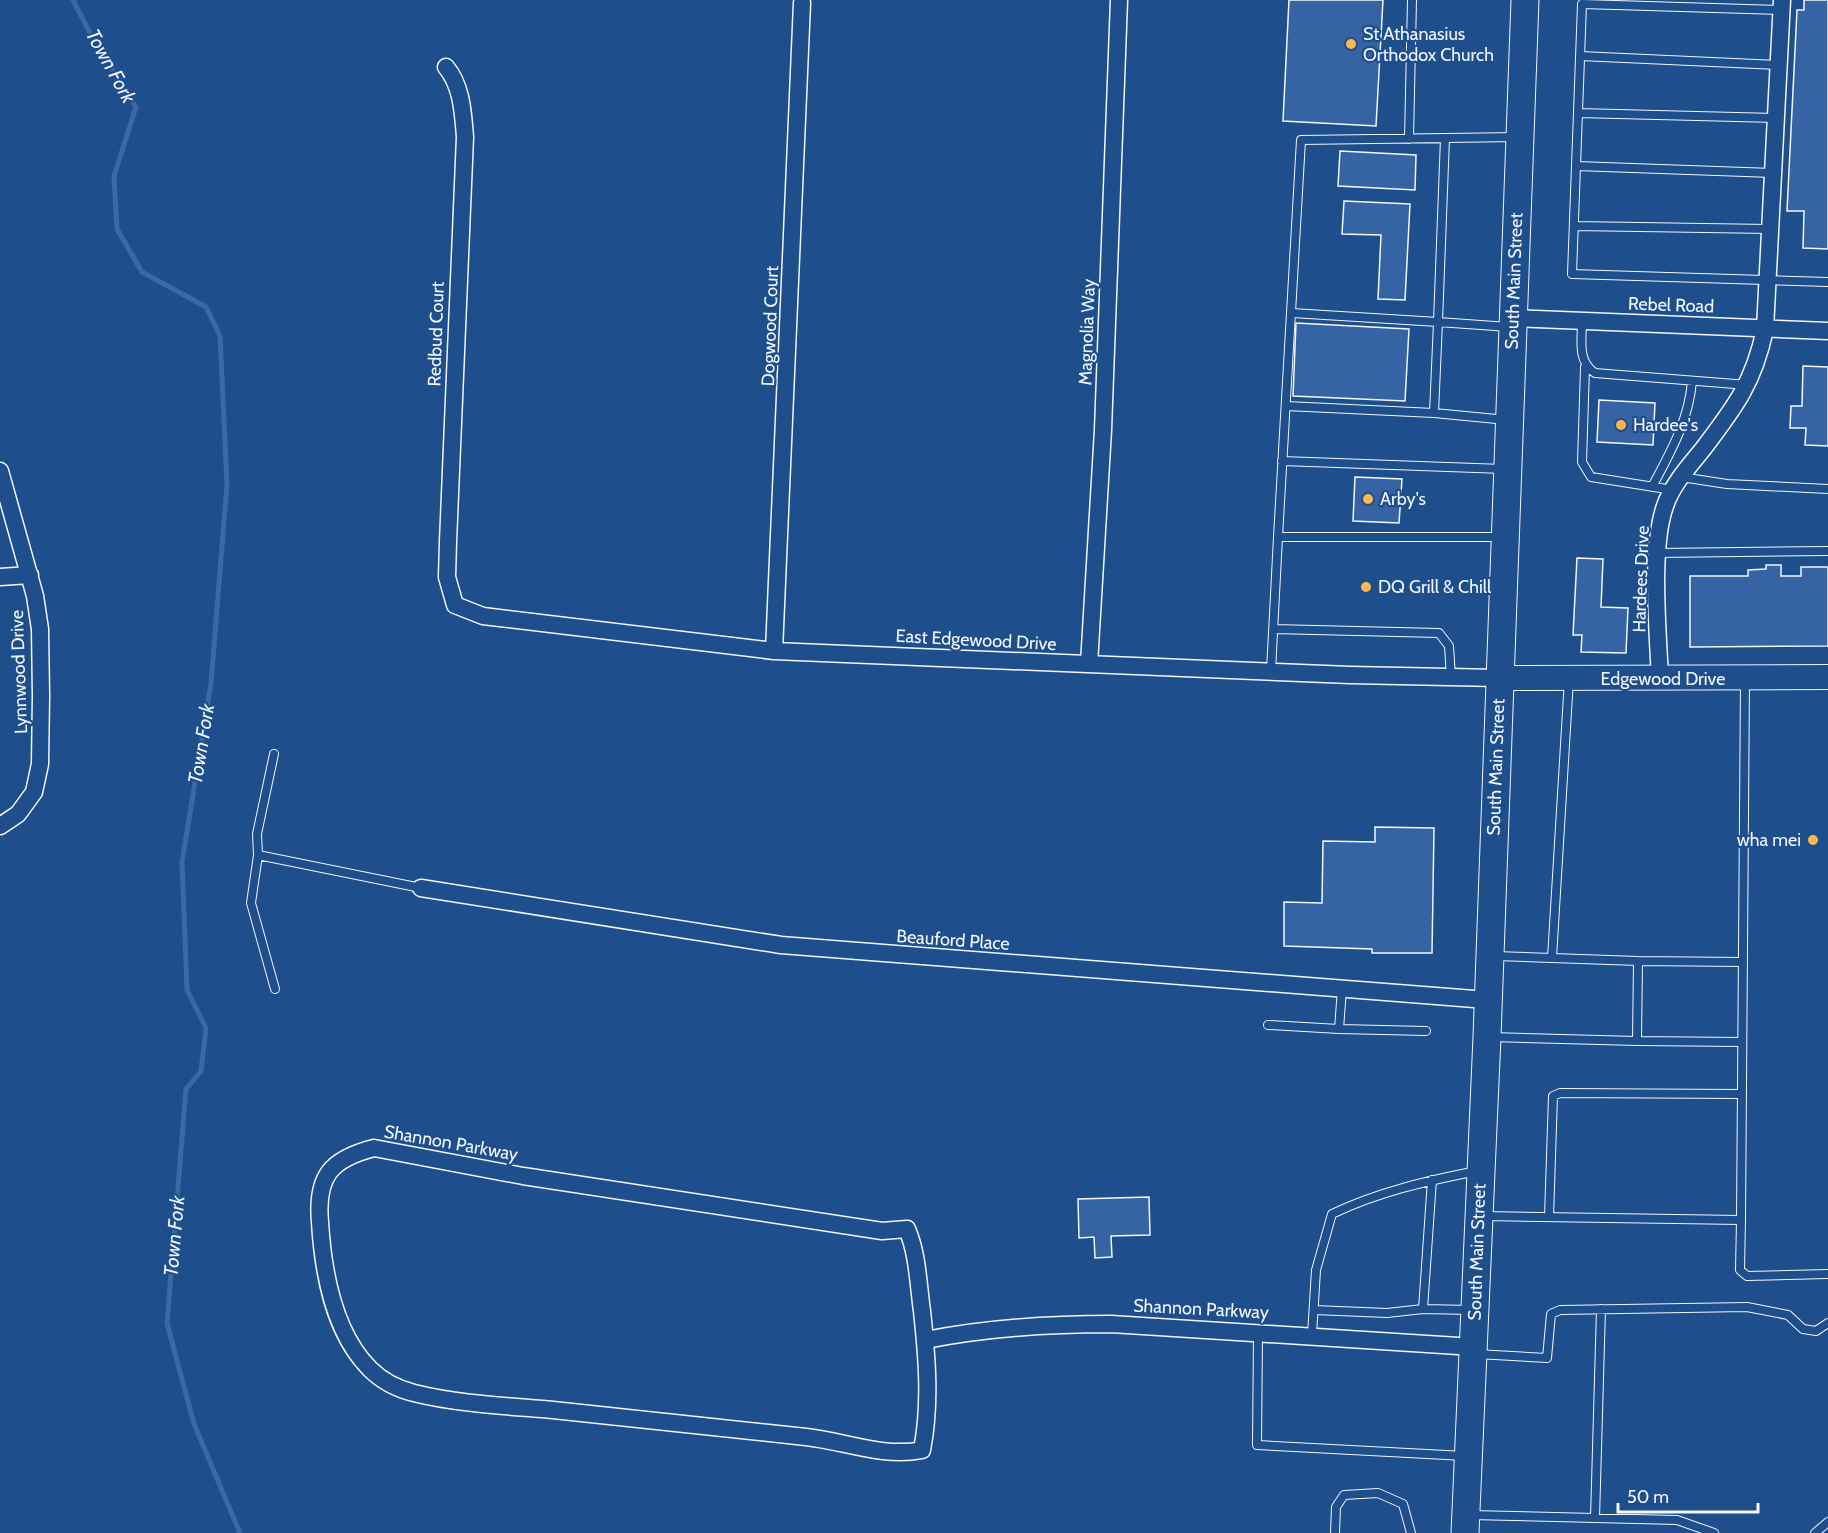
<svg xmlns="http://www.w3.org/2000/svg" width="1828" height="1533" font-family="Cabin,sans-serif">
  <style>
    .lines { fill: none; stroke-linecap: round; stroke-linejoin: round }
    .stream { stroke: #3b69a3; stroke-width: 5 }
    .building { fill: #3563a3; stroke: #f2f6ff; stroke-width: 1.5 }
    .lane-casing { stroke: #f2f6ff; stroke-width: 10 }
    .street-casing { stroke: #f2f6ff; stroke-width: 19 }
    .secondary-casing { stroke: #f2f6ff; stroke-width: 26 }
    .primary-casing { stroke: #f2f6ff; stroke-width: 29 }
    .lane { stroke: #1f4e8c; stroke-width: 8 }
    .street { stroke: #1f4e8c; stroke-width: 16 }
    .secondary { stroke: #1f4e8c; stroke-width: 24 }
    .primary { stroke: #1f4e8c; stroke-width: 27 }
    .poi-dot { fill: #ffb74d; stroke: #1f4e8c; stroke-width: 2 }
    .labels { text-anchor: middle; stroke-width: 4.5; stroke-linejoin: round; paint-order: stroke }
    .poi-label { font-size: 18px; fill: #f2f6ff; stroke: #1f4e8c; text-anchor: start }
    .street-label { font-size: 18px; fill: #f2f6ff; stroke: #1f4e8c }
    .water-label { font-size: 20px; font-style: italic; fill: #f2f6ff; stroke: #1f4e8c }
  </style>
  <rect width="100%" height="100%" fill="#1f4e8c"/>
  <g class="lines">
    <path class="stream" d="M73,0L93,39L136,107L114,176L117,229L142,272L206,307L220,336L227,484L211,683L182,862L187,990L206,1028L201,1071L186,1089L167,1323L194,1424L240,1533"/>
  </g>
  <path class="building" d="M1289,0H1383L1376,126L1283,121Z
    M1804,0H1828V249L1803,248L1804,211H1787L1797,10H1804Z
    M1340,151L1416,155L1415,190L1338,186Z
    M1344,201L1410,204L1405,300L1378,299L1381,235L1342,234Z
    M1296,323L1409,329L1405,401L1293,396Z
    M1803,366L1828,367V446L1805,445L1806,428H1790L1791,406H1802Z
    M1599,400L1655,403L1653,445L1597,442Z
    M1355,477L1402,479L1399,523L1353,521Z
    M1577,558L1603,559L1601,607L1628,608L1626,653L1581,652L1582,635H1573Z
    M1766,565H1781V576H1801V567H1828V646L1690,647V576H1748V570L1766,569Z
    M1375,827L1434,828L1432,953H1372V949L1284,946V902L1322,903L1323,841L1375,842Z
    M1149,1197L1150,1235L1111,1236L1112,1257L1095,1258L1094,1237L1079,1238L1078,1199Z"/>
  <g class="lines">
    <g class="lane-casing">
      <path id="lane" d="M1781,10L1582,4L1572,274L1828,282
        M1580,56L1778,65
        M1578,113L1776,118
        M1409,139L1412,0
        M1576,166L1773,173
        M1574,226L1770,229
        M1292,313L1438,322L1445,138
        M1582,321C1582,341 1577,361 1595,373L1748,385
        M1585,367L1582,462L1591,477L1673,490
        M1286,406L1434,413
        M1507,420L1434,413L1438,322L1509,327
        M1282,461L1503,469
        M1681,477L1727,484L1828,489
        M1652,487C1670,453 1689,420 1692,381
        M1278,537L1301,140L1518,137
        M1658,553L1828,551
        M1273,629L1439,633L1449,646L1451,677
        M1271,671L1278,537H1503
        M274,754L257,834L258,855L421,888
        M258,855L251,903L275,989
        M1494,956L1552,958L1569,679
        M1638,961L1742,962
        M1342,989L1339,1029L1426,1031
        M1268,1025L1339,1029
        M1491,1037L1637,1041L1638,961L1552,958
        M1637,1041L1741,1042
        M1482,1216L1741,1220L1740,1270L1747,1276L1828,1274
        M1549,1217L1553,1096L1560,1093L1741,1094
        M1741,1220L1745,679
        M1423,1309L1432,1180
        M1314,1310L1387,1313L1423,1309L1472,1310
        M1258,1332L1257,1445L1465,1456
        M1312,1335L1316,1270L1332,1214C1378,1192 1426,1181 1477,1171
        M1476,1354L1547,1358L1551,1314L1560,1310L1747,1307L1788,1315L1803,1329L1816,1331L1828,1323
        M1469,1515L1677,1520L1714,1533
        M1595,1518L1601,1309
        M1335,1533L1336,1507L1344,1495L1378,1493L1403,1504L1411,1533
        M1815,1533L1828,1522"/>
    </g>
    <g class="street-casing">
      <path id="street" d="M446,67C462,86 463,113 465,137L448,542L447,577L455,605L483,616L774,651L1350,675L1499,678
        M1513,318L1828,331
        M0,471L35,596L40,629L41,696L40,764L34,792L18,814L0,826
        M0,577L30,575
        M774,651L802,3
        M1089,664L1103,430L1119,0
        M1660,679C1658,633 1650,548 1665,506C1672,485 1689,466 1703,449C1735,407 1754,382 1765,329L1782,0
        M421,888L781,945L1487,1000
        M374,1148L523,1176L882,1231L907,1229C918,1255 918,1283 922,1311C927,1357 931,1404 922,1450C883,1458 844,1441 806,1437C721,1428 637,1419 553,1410C507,1406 458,1404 414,1393C398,1389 382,1381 370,1369C333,1332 323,1272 320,1222C316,1176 331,1159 374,1148Z
        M926,1340C987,1328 1049,1324 1111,1324L1474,1347"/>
    </g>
    <g class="secondary-casing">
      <path id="secondary" d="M1499,678L1828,677"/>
    </g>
    <g class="primary-casing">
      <path id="primary" d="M1465,1533L1487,1037L1525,0"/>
    </g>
    <use href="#lane" class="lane"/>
    <use href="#street" class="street"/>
    <use href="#secondary" class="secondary"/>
    <use href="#primary" class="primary"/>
  </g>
  <g class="poi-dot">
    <circle cx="1351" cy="44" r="6"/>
    <circle cx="1621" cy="425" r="6"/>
    <circle cx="1368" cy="499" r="6"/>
    <circle cx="1366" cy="587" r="6"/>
    <circle cx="1813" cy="840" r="6"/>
  </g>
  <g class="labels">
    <g class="poi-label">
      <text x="1363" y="40">St Athanasius<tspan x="1363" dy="21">Orthodox Church</tspan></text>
      <text x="1633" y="431">Hardee's</text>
      <text x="1380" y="505">Arby's</text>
      <text x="1378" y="593">DQ Grill &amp; Chill</text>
      <text x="1801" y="846" text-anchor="end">wha mei</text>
    </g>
    <g class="street-label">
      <text transform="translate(1514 281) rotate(-88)" y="6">South Main Street</text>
      <text transform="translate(1671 305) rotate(2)" y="6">Rebel Road</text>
      <text transform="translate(770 326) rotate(-88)" y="6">Dogwood Court</text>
      <text transform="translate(1087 332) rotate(-88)" y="6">Magnolia Way</text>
      <text transform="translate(436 334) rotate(-88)" y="6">Redbud Court</text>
      <text transform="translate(1641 579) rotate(-88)" y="6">Hardees Drive</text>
      <text transform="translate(976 640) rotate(3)" y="6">East Edgewood Drive</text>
      <text transform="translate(19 672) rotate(-92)" y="6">Lynnwood Drive</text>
      <text x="1663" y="685">Edgewood Drive</text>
      <text transform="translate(1496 767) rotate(-88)" y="6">South Main Street</text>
      <text transform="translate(953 940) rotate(4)" y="6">Beauford Place</text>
      <text transform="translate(451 1143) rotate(10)" y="6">Shannon Parkway</text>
      <text transform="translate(1477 1252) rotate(-88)" y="6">South Main Street</text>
      <text transform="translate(1201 1309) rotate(3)" y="6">Shannon Parkway</text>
    </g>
    <g class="water-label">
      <text transform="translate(111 66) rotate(61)" y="7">Town Fork</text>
      <text transform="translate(201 744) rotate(-81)" y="7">Town Fork</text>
      <text transform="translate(174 1236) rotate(-85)" y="7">Town Fork</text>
    </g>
  </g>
  <path d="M1618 1503v9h140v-9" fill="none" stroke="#f2f6ff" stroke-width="3"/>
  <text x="1627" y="1503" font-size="18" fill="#f2f6ff" stroke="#1f4e8c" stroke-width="4.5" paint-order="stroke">50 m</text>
</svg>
